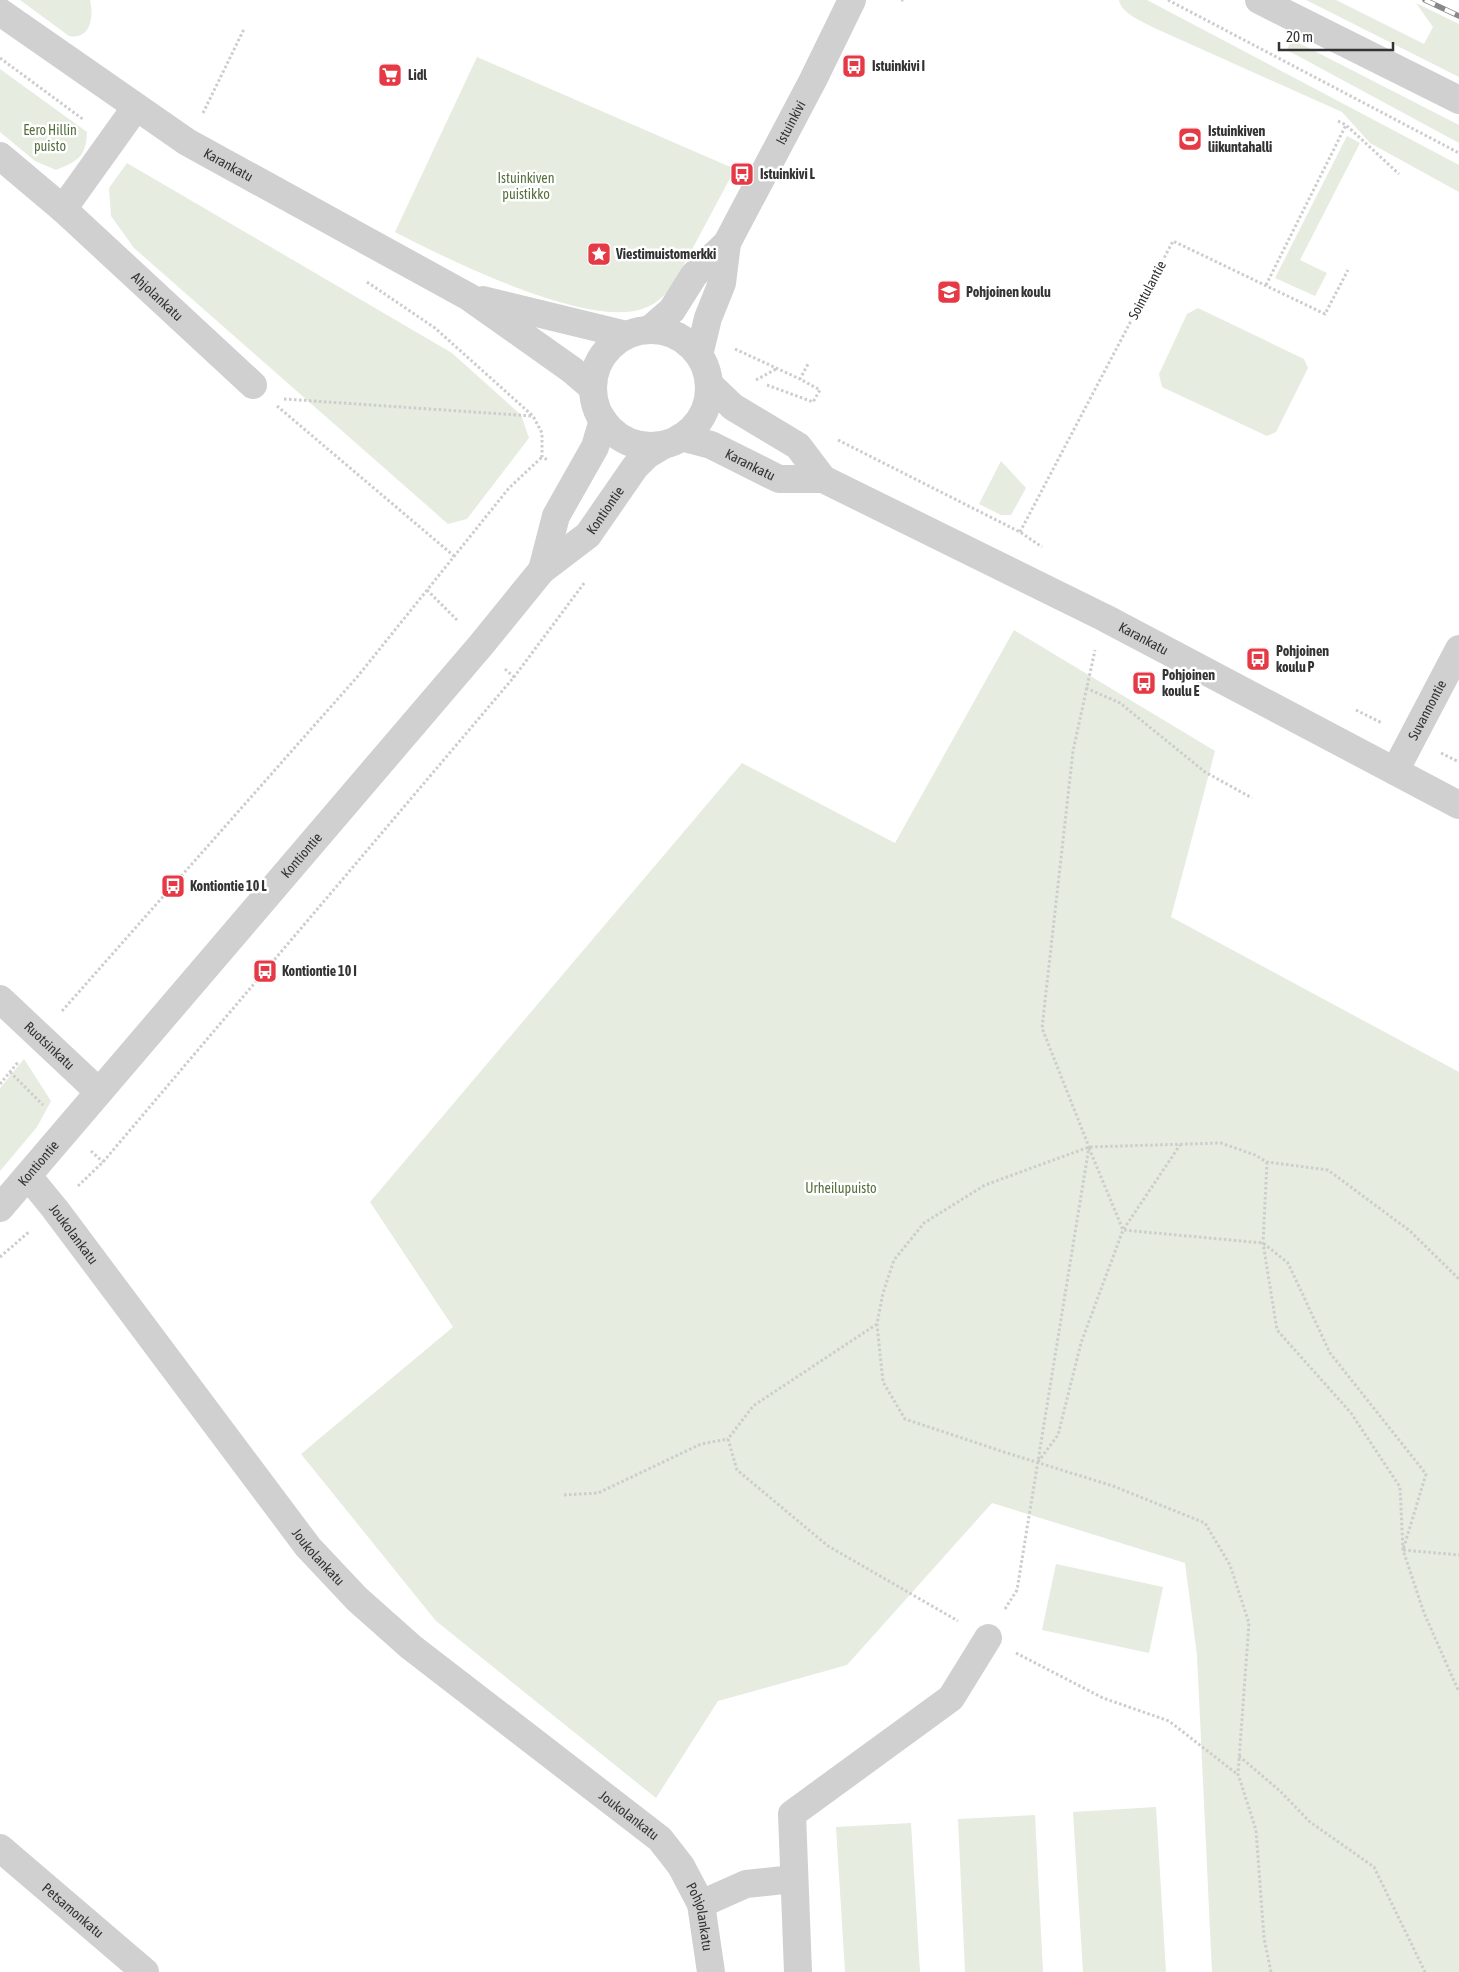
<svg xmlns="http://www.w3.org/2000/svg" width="1459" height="1972" font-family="'Asap Condensed',sans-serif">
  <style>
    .green { fill: #e6ecdf }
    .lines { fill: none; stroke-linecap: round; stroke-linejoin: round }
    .path { stroke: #cdcdcd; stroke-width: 3; stroke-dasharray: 2.5 2.5; stroke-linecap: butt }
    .minor { stroke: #d0d0d0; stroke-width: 28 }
    .rail-casing { stroke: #888; stroke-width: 5.5 }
    .rail { stroke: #fff; stroke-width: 4; stroke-dasharray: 11; stroke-linecap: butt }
    .labels { text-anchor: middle; stroke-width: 5; stroke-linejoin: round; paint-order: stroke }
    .poi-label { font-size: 14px; font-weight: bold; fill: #333; stroke: #fff; text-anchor: start }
    .street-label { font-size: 14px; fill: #333; stroke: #fff }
    .park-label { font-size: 14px; fill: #56703f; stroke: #fff }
  </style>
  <rect width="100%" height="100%" fill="#fff"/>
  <path class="green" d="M20,0H90C94,16 91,40 69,36Z
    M1119,0H1147L1459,165V192L1370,143L1342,112L1150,26C1140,20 1121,13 1119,0Z
    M1306,0H1336L1424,44L1433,27L1416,3L1459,24V77Z
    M1291,39L1459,125V143L1287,50Z
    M477,57L735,169L672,287C663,297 655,305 642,309C586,328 447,259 395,232Z
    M0,69L87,132C86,157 78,161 56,170L35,161L0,132Z
    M1347,136L1360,143L1300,260L1327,273L1315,296L1275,278Z
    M127,163L452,353L521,415L529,438L467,519L448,524L134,248L111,216L109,188Z
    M1198,308L1304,359L1308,368L1276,432L1267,436L1162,387L1159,374L1187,314Z
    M1001,461L1026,488L1011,515H1001L979,504Z
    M1014,630L1215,751L1171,917L1459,1072V1972H1212L1197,1655L1185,1563L992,1503L847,1665L718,1701L656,1798L436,1621L301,1454L453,1327L370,1202L742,763L895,843Z
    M24,1059L51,1101L37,1127L0,1171V1088Z
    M1056,1564L1163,1587L1149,1653L1042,1630Z
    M1156,1807L1166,1972H1083L1073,1812Z
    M1035,1815L1043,1972H965L958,1819Z
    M911,1823L920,1972H845L836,1827Z"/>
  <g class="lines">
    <path class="path" d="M901,0H905
      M1168,0L1459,153
      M0,58L84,120
      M203,113L244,29
      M1338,121L1346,125
      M367,282L435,328L533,416L542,433V457L548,460
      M1266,285L1346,125L1399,174
      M735,349L800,379
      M756,380L776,369
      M767,385L813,402L820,390L800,379L808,364
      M284,399L532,416
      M277,406L454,556
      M838,440L1020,532L1042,547
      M1020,532L1173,241L1325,314L1348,270
      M427,590L457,620
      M505,669L514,677
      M1086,688L1120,703L1205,772L1252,798
      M1356,710L1382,723
      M1441,753L1459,762
      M62,1011L358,676L509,488L542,457
      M10,1072L43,1105
      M0,1084L19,1061
      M1089,1148L1123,1230L1263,1243L1288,1263L1330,1353L1426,1474L1403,1550L1459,1555
      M91,1151L103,1162
      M1267,1162L1263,1243L1277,1330L1351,1413L1400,1487L1403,1550L1424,1613L1459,1692
      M78,1186L103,1162L514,677L585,582
      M0,1257L30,1231
      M877,1324L753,1406L728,1439L737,1470L828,1546L958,1621
      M1038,1462L1058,1435L1081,1343L1123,1230L1180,1145
      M564,1495L598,1493L701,1444L728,1439
      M1005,1609L1017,1590L1089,1147L1042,1028L1073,751L1095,650
      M1016,1653L1103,1698L1169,1721L1237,1774
      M1239,1756L1280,1791L1310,1822L1374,1867L1425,1972
      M1271,1972L1264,1938L1256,1830L1238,1774L1249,1623L1230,1565L1205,1523L1113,1486L1007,1453L905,1419L883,1382L877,1324L883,1293L894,1260L924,1223L985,1185L1089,1147L1221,1143L1255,1155L1267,1162L1328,1170L1410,1231L1459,1279"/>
    <g class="minor">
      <path d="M1259,0L1459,100"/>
      <path id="s1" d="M0,12L187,142L469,297L572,370L593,388"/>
      <path id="s2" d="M0,156L63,209L253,385"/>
      <path d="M63,209L136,107"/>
      <path d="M483,300L627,335"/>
      <path id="s3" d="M649,330L672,310L694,275L727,243L813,80L852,0"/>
      <circle cx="651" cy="388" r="58"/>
      <path d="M699,355L708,318L722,283L727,243"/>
      <path d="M709,384L733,407L798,446L823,479"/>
      <path id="s4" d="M681,437L711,445L779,479H823L1105,618L1459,805"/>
      <path d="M542,570L556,516L595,447L603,420"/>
      <path id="s5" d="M1395,771L1459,649"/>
      <path id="s6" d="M0,999L99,1092"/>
      <path id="s7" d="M28,1176L55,1209L308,1547L357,1599L411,1647L660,1839L681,1866L701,1904L711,1972"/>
      <path id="s8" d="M0,1208L481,645L542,570L588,535L635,467L647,455L662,446"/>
      <path id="s9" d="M0,1848L145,1972"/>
      <path d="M701,1904L746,1884L793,1879"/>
      <path d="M798,1972L792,1814L951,1698L988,1638"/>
    </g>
    <g class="rail-casing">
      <path id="rail" d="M1425,0L1459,16"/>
    </g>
    <use href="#rail" class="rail"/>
  </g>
  <defs>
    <g id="bus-square" transform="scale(1.25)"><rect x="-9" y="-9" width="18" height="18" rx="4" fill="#e63946" stroke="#fff"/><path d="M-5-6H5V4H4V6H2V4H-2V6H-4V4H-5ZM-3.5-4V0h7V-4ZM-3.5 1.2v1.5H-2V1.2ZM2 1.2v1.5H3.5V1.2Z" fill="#fff"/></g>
    <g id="supermarket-square" transform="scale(1.25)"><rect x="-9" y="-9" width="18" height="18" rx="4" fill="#e63946" stroke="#fff"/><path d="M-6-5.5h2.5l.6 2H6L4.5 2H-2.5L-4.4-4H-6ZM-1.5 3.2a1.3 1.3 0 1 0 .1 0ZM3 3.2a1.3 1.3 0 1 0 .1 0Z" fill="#fff"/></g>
    <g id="stadium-square" transform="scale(1.25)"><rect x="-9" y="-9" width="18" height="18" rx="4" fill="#e63946" stroke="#fff"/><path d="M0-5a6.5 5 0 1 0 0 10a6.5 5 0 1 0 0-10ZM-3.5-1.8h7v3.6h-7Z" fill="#fff"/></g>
    <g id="sight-square" transform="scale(1.25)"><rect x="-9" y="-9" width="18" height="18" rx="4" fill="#e63946" stroke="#fff"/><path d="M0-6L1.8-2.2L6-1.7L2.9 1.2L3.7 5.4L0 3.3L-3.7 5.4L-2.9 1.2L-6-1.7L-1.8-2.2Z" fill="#fff"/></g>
    <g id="school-square" transform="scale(1.25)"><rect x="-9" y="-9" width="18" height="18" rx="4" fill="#e63946" stroke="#fff"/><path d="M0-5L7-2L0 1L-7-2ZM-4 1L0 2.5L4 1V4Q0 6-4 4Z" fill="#fff"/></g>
  </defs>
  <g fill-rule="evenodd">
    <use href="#bus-square" x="854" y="66"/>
    <use href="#supermarket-square" x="390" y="75"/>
    <use href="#stadium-square" x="1190" y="139"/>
    <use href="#bus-square" x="742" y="174"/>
    <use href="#sight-square" x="599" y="254"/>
    <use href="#school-square" x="949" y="292"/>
    <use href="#bus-square" x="1258" y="659"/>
    <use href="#bus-square" x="1144" y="683"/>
    <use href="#bus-square" x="173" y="886"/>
    <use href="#bus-square" x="265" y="971"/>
  </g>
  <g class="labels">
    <g class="poi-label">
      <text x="872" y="71">Istuinkivi I</text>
      <text x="408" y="80">Lidl</text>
      <text x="1208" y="136">Istuinkiven<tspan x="1208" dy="16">liikuntahalli</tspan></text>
      <text x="760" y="179">Istuinkivi L</text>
      <text x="616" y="259">Viestimuistomerkki</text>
      <text x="966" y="297">Pohjoinen koulu</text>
      <text x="1276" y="656">Pohjoinen<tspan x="1276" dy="16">koulu P</tspan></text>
      <text x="1162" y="680">Pohjoinen<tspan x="1162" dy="16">koulu E</tspan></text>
      <text x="190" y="891">Kontiontie 10 L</text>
      <text x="282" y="976">Kontiontie 10 I</text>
    </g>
    <g class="street-label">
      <text dy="5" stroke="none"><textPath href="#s3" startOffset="254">Istuinkivi</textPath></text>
      <text dy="5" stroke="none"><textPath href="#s1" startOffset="275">Karankatu</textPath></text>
      <text transform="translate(1147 290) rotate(-62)" y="5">Sointulantie</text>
      <text dy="5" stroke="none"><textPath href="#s2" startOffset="211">Ahjolankatu</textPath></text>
      <text dy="5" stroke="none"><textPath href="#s4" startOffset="75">Karankatu</textPath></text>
      <text dy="5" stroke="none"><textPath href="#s8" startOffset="925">Kontiontie</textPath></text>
      <text dy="5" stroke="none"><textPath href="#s4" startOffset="509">Karankatu</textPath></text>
      <text dy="5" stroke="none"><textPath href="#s5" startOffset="69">Suvannontie</textPath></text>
      <text dy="5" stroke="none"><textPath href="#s8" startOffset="464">Kontiontie</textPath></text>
      <text dy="5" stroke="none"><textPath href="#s6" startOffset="68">Ruotsinkatu</textPath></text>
      <text dy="5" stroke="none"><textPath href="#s8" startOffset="59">Kontiontie</textPath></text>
      <text dy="5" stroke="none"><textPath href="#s7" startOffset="74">Joukolankatu</textPath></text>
      <text dy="5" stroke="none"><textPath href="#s7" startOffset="479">Joukolankatu</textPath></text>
      <text dy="5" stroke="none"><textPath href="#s7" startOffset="884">Joukolankatu</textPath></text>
      <text dy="5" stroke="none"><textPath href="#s9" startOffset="96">Petsamonkatu</textPath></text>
      <text dy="5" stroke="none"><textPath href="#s7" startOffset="1012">Pohjolankatu</textPath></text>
    </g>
    <g class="park-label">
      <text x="50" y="135">Eero Hillin<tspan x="50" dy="16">puisto</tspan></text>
      <text x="526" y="183">Istuinkiven<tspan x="526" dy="16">puistikko</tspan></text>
      <text x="841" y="1193">Urheilupuisto</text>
    </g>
  </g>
  <path d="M1279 42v8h114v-8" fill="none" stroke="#333333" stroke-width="2.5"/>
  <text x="1286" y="42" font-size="15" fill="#333333" stroke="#ffffff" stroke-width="4" paint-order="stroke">20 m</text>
</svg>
